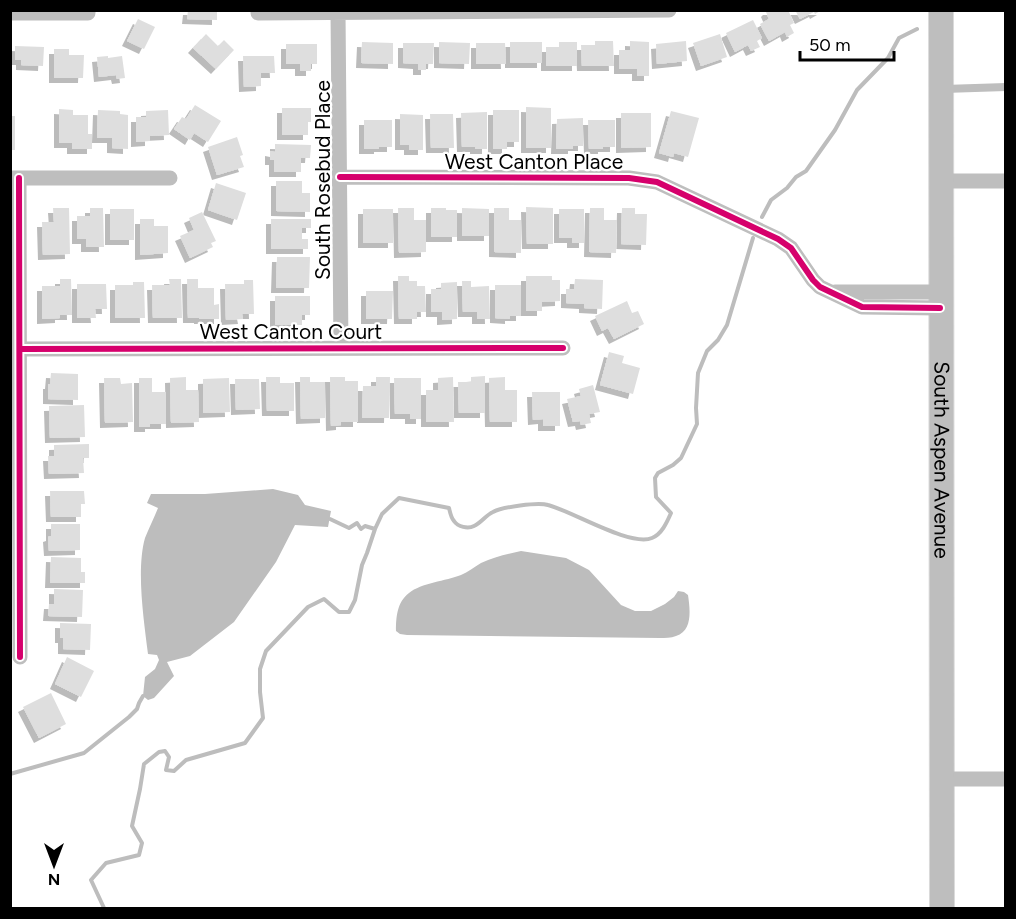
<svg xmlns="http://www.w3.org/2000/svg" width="1016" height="919" font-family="Figtree,sans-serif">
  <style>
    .water { fill: #bdbdbd }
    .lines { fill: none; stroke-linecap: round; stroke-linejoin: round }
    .stream { stroke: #bdbdbd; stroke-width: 4 }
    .building { fill: #dedede; filter: url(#shadow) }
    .primary-casing { stroke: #dbdbdb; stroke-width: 26 }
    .service { stroke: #bebebe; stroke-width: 8 }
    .minor { stroke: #bebebe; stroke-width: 15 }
    .primary { stroke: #bebebe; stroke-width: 24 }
    .cycleway-casing { stroke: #fff; stroke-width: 10 }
    .cycleway { stroke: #d6006c; stroke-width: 6 }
    .labels { text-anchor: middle; stroke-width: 4.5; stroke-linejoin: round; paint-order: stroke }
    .street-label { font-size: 21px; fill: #000; stroke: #fff }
  </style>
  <defs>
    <filter id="shadow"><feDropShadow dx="-5" dy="5" stdDeviation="0" flood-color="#0004"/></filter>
  </defs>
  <rect width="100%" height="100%" fill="#fff"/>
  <path class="water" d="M273,489L298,495L305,505L331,511L328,527L295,525L276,562L234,622L190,656L167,662L174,676L154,698L148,700L143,696L145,677L155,669L159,660L157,655L148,654C144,621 136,570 145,538C149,528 154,518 158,508L147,503L151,494H205Z
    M521,551L566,558L589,570L621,605L635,611H651L665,604L674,597L678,591L684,592L688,595C690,609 693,631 676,636C671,638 665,638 660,638L407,635L400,634L396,631C396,617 397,602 409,593C421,583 446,581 461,575C468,572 474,567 481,563C494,557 507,554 521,551Z"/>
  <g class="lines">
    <path class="stream" d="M762,217L771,200L787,188L796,177L806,171L835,130L857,90L888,58L899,38L917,29
      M330,519L349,528L357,523L361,529L365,526L375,529
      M10,774L84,753L129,717L137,709L139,703L143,696
      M104,908L91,880L106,863L139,855L142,843L132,826L140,789L144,764L159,752L165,751L169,757L166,770L174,771L186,760L245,743L263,718L260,692V669L266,651L308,607L324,599L339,612H349L355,600L362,565L367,553L375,529L382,514L399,498L449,508C450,512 451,518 454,521C458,527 468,529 474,526C481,523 486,515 493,512C502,507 538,502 548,505C572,511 630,547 652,538C662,534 667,522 671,513L656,497L655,478L658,473L673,465L681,458L697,424L696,408L698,373L707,351L718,340L727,325L753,238"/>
  </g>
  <path class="building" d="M188,10H217V20L187,19Z
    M768,10H788L794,23L790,25L794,33L787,37L785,32L769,41L760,24L769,19L766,12Z
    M795,10H822L815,14L814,12L800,19Z
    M138,19L155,27L144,49L127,41Z
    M753,20L762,38L757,41L760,47L751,51L748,45L735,52L726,33Z
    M206,34L218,46L224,40L234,50L216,69L193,48Z
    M720,34L727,57L701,66L693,43Z
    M595,41H613L614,66H582L581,45H595Z
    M630,41L649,42V76H637V69H619V50H630Z
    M686,41L687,61L657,64L656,44Z
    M362,42L393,43V64L361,63Z
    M439,42L470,43L469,64L439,63Z
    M510,42H542V63H510Z
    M559,42H577V66H546V47H559Z
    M403,43H434L433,64H426V70H418V64L403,63Z
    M476,43H505L506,64H476Z
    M286,44H317V64H311V71H300V64H286Z
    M15,46L44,47L43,66L21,65V60H15Z
    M54,49H69V55H84L83,78H54Z
    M108,56V58L122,56L125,78L117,79L116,75L99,77L97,57Z
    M243,56H274L275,73H261V86L244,87Z
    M195,105L221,121L208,142L194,133L190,140L174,129L182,117L186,119Z
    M526,107L551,108V148H526Z
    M282,108H311V122H308V135H282Z
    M59,109L73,110V115H88V134H92V149H72V143H59Z
    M98,110L120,111V114L128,115V149L112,148V138H97Z
    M168,110L169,135L150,136V141L136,142V117H146V111Z
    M493,110H519V142H507V149H493Z
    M671,111L699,118L688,157L674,153L673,157L659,153Z
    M487,112V149H475V147H462L461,113Z
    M621,113H651V147L621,148Z
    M400,114L423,115V150H409V145H400Z
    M430,114H453L454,148H431Z
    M10,116H15V150H10Z
    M583,118V146H573V149H556L557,119Z
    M364,120H392V147H379V149H364Z
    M588,120H615V147H603V149H589Z
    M237,137L243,155L240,156L244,167L217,175L208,147Z
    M275,144L311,145L310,158H301V172H274V160H270V151L275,152Z
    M276,181H302V193H310V212L276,211Z
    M216,183L246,193L237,220L208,210Z
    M526,207L553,208V244H527Z
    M53,208H69L70,254L43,255L42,222H54Z
    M90,208H103L104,247H86V239H77V216H90Z
    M398,208H414V220H426V252L399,253Z
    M431,208H446V210H457V237H431Z
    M462,208L489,209V236H462Z
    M494,208H509V220H521V253L494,252Z
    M590,208H604V220H617L616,253L589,252Z
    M622,208H635V214H647L646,245L621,244Z
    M110,209H134V240H110Z
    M363,209H393V243H363Z
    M559,209H584V243H572V238H559Z
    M202,212L216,241L211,243L213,247L190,258L180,236L194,230L189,218Z
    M140,219H154V226H168V253L140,255Z
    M271,219H311V228H302V239H308V249H271Z
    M277,257H310L309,288H276Z
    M398,276H409V281H417V286H425L426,312H417V319H399Z
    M526,276H552V280H560V301L542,302V311H526Z
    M60,279H71L72,315H60V318L42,319V286H60Z
    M169,279H181L182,318H153L152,285H170Z
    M187,279H198V288H214V305L219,304V319H199V318H188Z
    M575,279L603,280L602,309L584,308V304L566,303V289H574Z
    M244,280H253L254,314H242L243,319L226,320L225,284H244Z
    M462,281H471V287L489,286L490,319H477V312H463Z
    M133,282H144L145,318H115V285H133Z
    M457,282V319L442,320V312H431V289H441V283Z
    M77,284H106L107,309H95L96,318H77Z
    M495,285H521V316H510V319L495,318Z
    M366,291H393L392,319H366Z
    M275,296H310V315H302V325H275Z
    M627,301L632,313L638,311L644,324L614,339L608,328L602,331L595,316Z
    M609,352L624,356L622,363L640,368L633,394L600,385Z
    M51,373L78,374V400L48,399V384H50Z
    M485,376V413H459L458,382H471V377Z
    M186,377V390H198L199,422L171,423L170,378Z
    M266,377H280V383H294V411H267Z
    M300,377H310V382H325V418L301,419Z
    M330,377H345V381H358V422H341V425L331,426Z
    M376,377H390L389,418H362L363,386H376Z
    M453,377L454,422H426V390H438V378Z
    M505,377V390H517V422H490L489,378Z
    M104,378H120L121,384L132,383L133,422L105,423Z
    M139,378H152V392H166V424H150V427H139Z
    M229,378L230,412L203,413V379Z
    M394,378H421V419H410V414H395Z
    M235,379H259L260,409L236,410Z
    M593,385L600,412L589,414L591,423L581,425L580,421L573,422L567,399L581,396L579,389Z
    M532,392H560V426H543V419L533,420Z
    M84,405L85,437L50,438L49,406Z
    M89,444V458H83L84,473L49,474L48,456H54V445Z
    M50,491H84L85,504H81V517H51Z
    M51,524H80V550L49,551L48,537L51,536Z
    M51,557L81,558V572H85V583H50Z
    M54,589L83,590L82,617L48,616L49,604H54Z
    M60,623L91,624L90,650L63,649V638H60Z
    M67,657L94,671L81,697L55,684Z
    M51,693L66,724L39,738L23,707Z"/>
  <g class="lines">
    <g class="primary-casing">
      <g id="primary">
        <path id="s1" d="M941,10L942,908"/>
      </g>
    </g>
    <path class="service" d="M944,89L1006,87"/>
    <path class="minor" d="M258,10V13L669,10
      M338,12L341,348
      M10,13H88V10
      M340,177L629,178L657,182L778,239L791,248L813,280L820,287L862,307L940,308
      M11,178H170
      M19,178L20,657
      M940,181H1006
      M835,292H940
      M20,349L563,348
      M942,779H1006"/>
    <use href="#primary" class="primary"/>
    <g class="cycleway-casing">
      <path id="cycleway" d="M340,177L629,178L657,182L778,239L791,248L813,280L820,287L862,307L940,308
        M19,178L20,657
        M20,349L563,348"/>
    </g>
    <use href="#cycleway" class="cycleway"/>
  </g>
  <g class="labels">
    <g class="street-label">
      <text x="534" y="169">West Canton Place</text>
      <text transform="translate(323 180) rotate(-90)" y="7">South Rosebud Place</text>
      <text x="291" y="339">West Canton Court</text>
      <text dy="7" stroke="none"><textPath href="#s1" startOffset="450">South Aspen Avenue</textPath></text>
    </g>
  </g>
  <rect width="1016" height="919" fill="none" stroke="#000000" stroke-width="24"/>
  <g transform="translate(54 865) rotate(180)" stroke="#ffffff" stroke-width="4.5" paint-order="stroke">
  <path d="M0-4.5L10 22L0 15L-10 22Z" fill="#000000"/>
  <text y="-9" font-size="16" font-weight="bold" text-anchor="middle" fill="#000000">N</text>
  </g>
  <path d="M800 51v9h94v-9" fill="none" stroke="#000000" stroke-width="3"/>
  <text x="809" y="51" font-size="18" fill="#000000" stroke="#ffffff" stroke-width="4.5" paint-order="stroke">50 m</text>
</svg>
